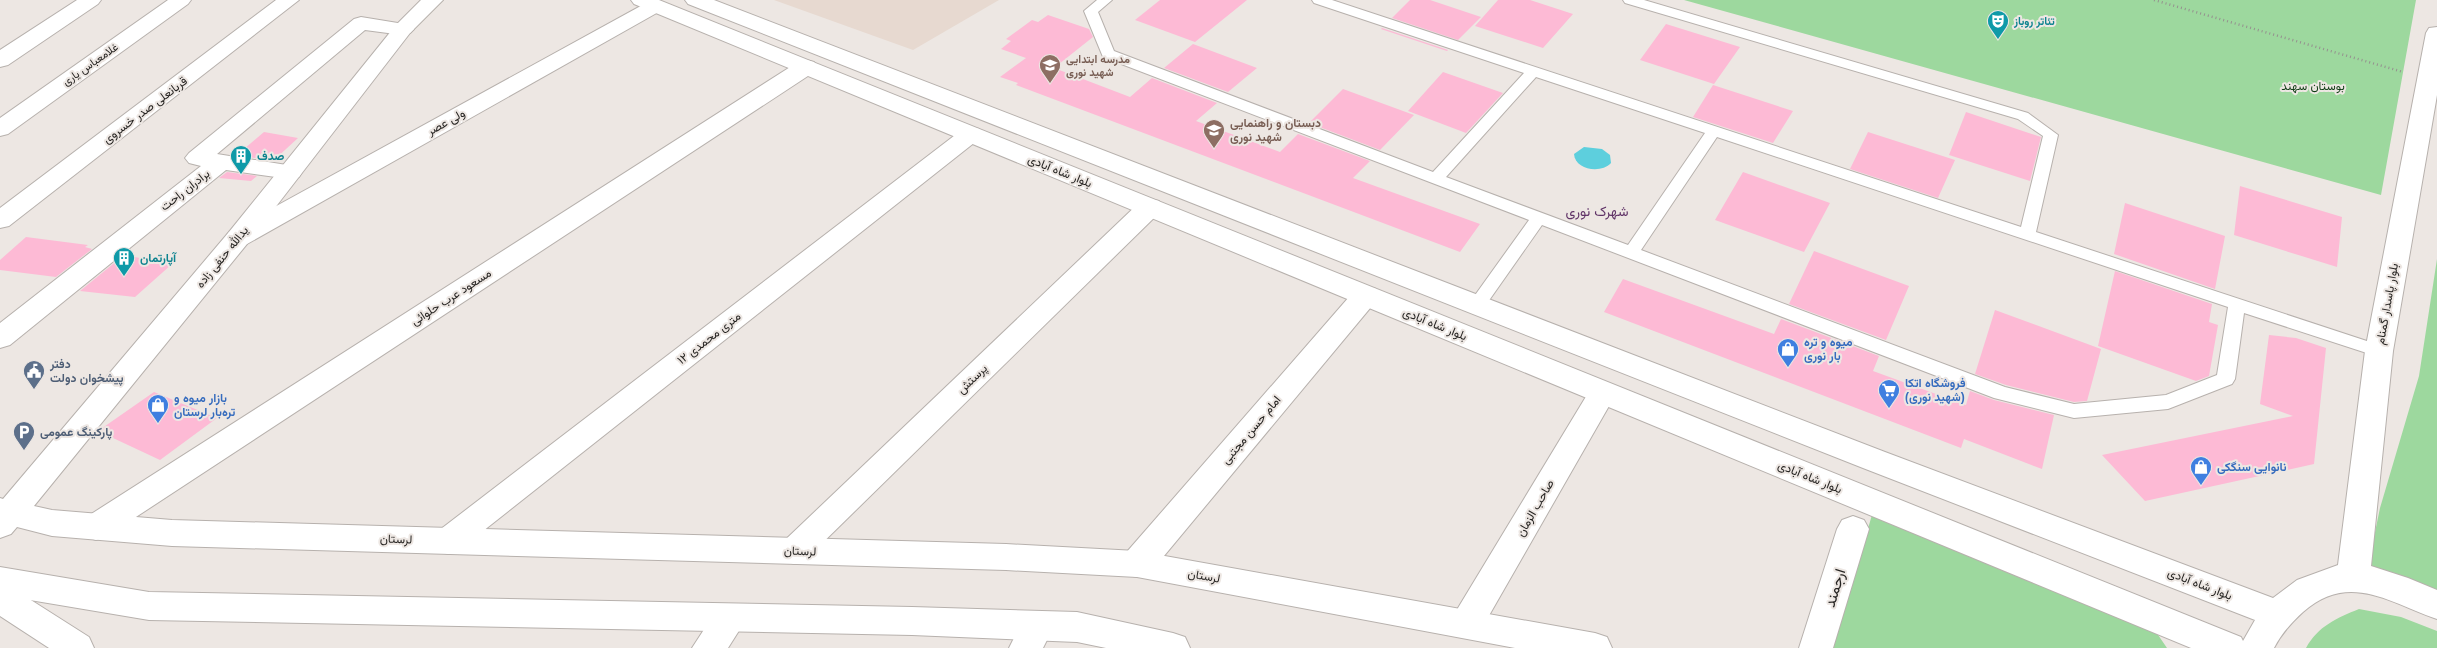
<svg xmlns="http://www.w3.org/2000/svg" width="2437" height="648" font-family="Helvetica,Vazirmatn,sans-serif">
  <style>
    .built { fill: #e7d9d0 }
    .green { fill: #9dd89e }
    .water { fill: #5dcfdd }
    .building { fill: #fdbad5 }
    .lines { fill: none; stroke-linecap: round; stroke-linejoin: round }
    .lane-casing { stroke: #b7b1ad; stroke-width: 2 }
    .street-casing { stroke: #b7b1ad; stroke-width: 2 }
    .secondary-casing { stroke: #b7b1ad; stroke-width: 2 }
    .path { stroke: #95918e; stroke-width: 2.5; stroke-dasharray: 1 3; stroke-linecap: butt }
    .lane { fill: #fff; fill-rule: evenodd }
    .street { fill: #fff; fill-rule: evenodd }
    .secondary { fill: #fff; fill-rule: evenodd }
    .labels { text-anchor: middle; stroke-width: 4; stroke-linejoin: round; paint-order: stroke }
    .far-culture-label { font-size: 11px; font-weight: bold; fill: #0d838f; stroke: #ede7e3; text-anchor: start }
    .far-education-label { font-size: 11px; font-weight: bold; fill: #785e54; stroke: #ede7e3; text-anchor: start }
    .far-street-label { font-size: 11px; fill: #262422; stroke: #ede7e3 }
    .park-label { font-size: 12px; fill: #0f3b14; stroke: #ede7e3 }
    .street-label { font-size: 12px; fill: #262422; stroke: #ede7e3 }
    .education-label { font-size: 12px; font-weight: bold; fill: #785e54; stroke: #ede7e3; text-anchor: start }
    .culture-label { font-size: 12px; font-weight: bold; fill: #0d838f; stroke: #ede7e3; text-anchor: start }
    .shop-label { font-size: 12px; font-weight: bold; fill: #366cbe; stroke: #ede7e3; text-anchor: start }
    .service-label { font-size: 12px; font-weight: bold; fill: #4e5e75; stroke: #ede7e3; text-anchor: start }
    .neighbourhood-label { font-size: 14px; fill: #603367; stroke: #ede7e3 }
    .near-street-label { font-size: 15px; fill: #262422; stroke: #ede7e3 }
  </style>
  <rect width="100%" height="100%" fill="#ede7e3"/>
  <path class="built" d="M774,0H999L913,50Z"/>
  <path class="green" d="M1684,0H2416L2381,195Z
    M2437,259V595L2368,566L2380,508L2419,376Z
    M1874,508L2154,629L2167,648H1833Z
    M2359,609L2401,617L2437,631V648H2306C2318,626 2337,618 2359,609Z"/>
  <path class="water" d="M1584,147L1602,149L1610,155L1611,163C1601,174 1575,170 1574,154Z"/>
  <path class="building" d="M1160,0H1247L1195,42L1135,20Z
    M1410,0H1430L1481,17L1458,40L1392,18Z
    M1498,0H1530L1573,14L1543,48L1475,26Z
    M1048,15L1089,29L1093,37L1054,68L1130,97L1152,78L1217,103L1196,121L1280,152L1298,134L1370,161L1353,178L1480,224L1460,252L1016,85L1018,83L1000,77L1026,58L1001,49L1011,41L1006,39L1032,20L1038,22Z
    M1666,24L1740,47L1714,84L1640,60Z
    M1382,28L1448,50L1447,51L1381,29Z
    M1193,44L1257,68L1228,92L1164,68Z
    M1443,72L1503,93L1466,133L1408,111Z
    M1713,85L1793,111L1773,143L1693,117Z
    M1343,89L1414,115L1380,150L1309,123Z
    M1966,112L2041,137L2030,181L1949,155Z
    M264,132L298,138L273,161L237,155Z
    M1868,132L1955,160L1938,198L1850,169Z
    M227,172L257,176L251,181L219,178Z
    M1743,172L1830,203L1804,252L1715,220Z
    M2240,186L2342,217L2337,267L2234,235Z
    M2125,203L2225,236L2215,289L2114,254Z
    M26,237L88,245L85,247L92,249L56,277L0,270V260Z
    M1814,251L1909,286L1886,340L1789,304Z
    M124,255L172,264L135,297L80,291Z
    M2115,271L2212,304L2209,322L2218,325L2209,376L2196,381L2098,346Z
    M1623,279L1774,334L1781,319L1879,356L1873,371L1966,405L1970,391L1994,400L2054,415L2042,469L1964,439L1961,448L1604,312Z
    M1995,310L2101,349L2087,401L2074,402L2006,385L1975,374Z
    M2269,335L2296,338L2326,348L2314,464L2145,501L2102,455L2293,416L2260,404Z
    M154,392L217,418L160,460L98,431Z"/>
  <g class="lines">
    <g class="lane-casing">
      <path id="lane" d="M1097,0H1112L1098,12L1114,51L1433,172L1524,73L1314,3L1312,0H1332L2021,227L2043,136L2018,119L1625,3L1623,0H1644L2028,113L2058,135L2036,232L2385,347L2388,351L2385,355L2379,357L2244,313L2235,379L2232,384L2168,409L2074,418L1994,398L1542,225L1483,309L1477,311L1471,309L1468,305L1529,220L1103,57L1084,11ZM1536,77L1705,133L1628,245L1446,177ZM1717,137L2228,307L2217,375L2166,395L2074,404L2005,387L1641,250Z"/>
    </g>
    <g class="street-casing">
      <path id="street" d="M77,0H101L98,4L8,65L0,67V50Z
        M168,0H191L188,4L8,134L0,136V118Z
        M276,0H299L9,226L0,228V208Z
        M656,0L662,2L665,6L662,10L247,244L238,246L229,244L225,238L229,232L648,2Z
        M361,17L410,25L414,29L410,33L403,35L365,30L217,154L299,167L302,172L299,177L290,179L226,170L10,345L0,348V323L201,166L189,163L185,158L189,153L354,19Z
        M806,60L814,62L817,67L814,72L107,536L96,540L85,536L80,527L85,518L798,62Z
        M971,127L979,129L983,134L979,139L459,550L448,554L437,550L432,541L437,532L963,129Z
        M1150,199L1159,201L1162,207L1159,213L805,560L794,564L783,560L778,551L783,542L1141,201Z
        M1366,286L1376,289L1379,295L1376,301L1149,574L1137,577L1125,574L1121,564L1125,554L1356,289Z
        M1603,381L1613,385L1617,392L1479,633L1467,638L1455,633L1450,623L1455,613L1593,385Z
        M1853,516L1864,520L1869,529L1833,648H1799L1837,529L1842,520Z
        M0,584L12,588L89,637L94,648H49L0,616Z
        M730,604L742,608L747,618L728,648H692L718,608Z
        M1037,611L1049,616L1054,626L1043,648H1009L1025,616Z"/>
    </g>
    <g class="secondary-casing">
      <path id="secondary" d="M421,0H443L410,33L247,244L34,506L52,510L172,520L1006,544L1137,551L1595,633L1607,637L1612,648H1515L1137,577L1006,570L172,546L52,536L17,527L11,534L0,538V498L3,499L229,232L396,25Z
        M631,0H659L2241,637L2243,641L2255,620L1863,468L688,4L685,0H714L1885,452L2273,598L2297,580L2338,565L2365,351L2426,33L2429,28L2437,27V95L2393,351L2371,566L2408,578L2437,590V619C2390,603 2349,571 2303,612C2292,622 2281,634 2274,648H2191L634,4Z
        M0,567L149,592L912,607L1077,612L1173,633L1185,637L1190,648H1106L1077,642L912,635L149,620L0,595Z"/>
    </g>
    <path class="path" d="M2154,0L2403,72"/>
    <use href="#lane" class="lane"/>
    <use href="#street" class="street"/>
    <use href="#secondary" class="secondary"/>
  </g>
  <defs>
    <g id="theatre-pin" transform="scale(1.125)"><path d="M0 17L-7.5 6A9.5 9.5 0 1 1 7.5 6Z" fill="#0f9aa8" stroke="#ede7e3"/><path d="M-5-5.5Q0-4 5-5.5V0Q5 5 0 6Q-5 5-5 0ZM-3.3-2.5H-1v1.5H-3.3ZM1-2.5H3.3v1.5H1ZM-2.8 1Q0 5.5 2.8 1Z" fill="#fff"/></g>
    <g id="school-pin" transform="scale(1.125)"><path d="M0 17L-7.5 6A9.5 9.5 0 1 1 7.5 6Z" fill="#8d6e63" stroke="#ede7e3"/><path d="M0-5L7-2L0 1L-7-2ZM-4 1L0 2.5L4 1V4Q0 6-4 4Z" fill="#fff"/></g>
    <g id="building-pin" transform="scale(1.125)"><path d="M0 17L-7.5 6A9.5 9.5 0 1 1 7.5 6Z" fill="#0f9aa8" stroke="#ede7e3"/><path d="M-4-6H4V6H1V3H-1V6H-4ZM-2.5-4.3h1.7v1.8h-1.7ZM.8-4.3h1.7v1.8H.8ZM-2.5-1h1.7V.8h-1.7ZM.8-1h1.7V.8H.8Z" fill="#fff"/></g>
    <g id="shop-pin" transform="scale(1.125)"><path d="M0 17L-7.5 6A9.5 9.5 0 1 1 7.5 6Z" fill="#3f7fe0" stroke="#ede7e3"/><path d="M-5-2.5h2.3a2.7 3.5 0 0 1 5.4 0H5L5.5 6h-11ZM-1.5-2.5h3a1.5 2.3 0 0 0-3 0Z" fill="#fff"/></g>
    <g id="civic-pin" transform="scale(1.125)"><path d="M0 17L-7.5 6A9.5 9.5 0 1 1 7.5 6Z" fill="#5c6f8a" stroke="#ede7e3"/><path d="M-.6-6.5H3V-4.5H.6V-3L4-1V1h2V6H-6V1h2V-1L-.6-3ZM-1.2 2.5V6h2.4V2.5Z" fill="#fff"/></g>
    <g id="supermarket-pin" transform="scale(1.125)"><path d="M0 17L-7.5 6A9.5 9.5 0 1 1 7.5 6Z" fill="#3f7fe0" stroke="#ede7e3"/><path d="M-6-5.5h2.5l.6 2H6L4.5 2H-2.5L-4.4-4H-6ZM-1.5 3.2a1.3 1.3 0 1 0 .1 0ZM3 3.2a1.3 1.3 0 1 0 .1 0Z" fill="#fff"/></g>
    <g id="parking-pin" transform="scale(1.125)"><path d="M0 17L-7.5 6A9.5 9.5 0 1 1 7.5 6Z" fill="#5c6f8a" stroke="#ede7e3"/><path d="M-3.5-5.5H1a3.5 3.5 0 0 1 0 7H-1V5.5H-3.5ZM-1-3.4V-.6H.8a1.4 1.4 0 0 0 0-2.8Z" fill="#fff"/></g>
  </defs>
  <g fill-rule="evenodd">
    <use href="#theatre-pin" x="1998" y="21"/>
    <use href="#school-pin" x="1050" y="65"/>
    <use href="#school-pin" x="1214" y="130"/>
    <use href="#building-pin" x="241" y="156"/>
    <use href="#building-pin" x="124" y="258"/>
    <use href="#shop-pin" x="1788" y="349"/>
    <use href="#civic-pin" x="34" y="371"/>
    <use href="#supermarket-pin" x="1889" y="390"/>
    <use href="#shop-pin" x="158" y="405"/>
    <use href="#parking-pin" x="24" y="432"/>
    <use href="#shop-pin" x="2201" y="467"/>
  </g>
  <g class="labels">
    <g class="far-culture-label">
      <text x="2014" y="25">تئاتر روباز</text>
    </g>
    <g class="far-education-label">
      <text x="1066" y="63">مدرسه ابتدایی<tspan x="1066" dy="13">شهید نوری</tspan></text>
    </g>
    <g class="far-street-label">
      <text transform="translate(90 64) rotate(-35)" y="4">غلامعباس یاری</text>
    </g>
    <g class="park-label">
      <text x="2313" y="90">بوستان سهند</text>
    </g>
    <g class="street-label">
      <text transform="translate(145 110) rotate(-37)" y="4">قربانعلی صدر خسروی</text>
      <text transform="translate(446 122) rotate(-29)" y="4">ولی عصر</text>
      <text transform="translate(1060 171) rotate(22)" y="4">بلوار شاه آبادی</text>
      <text transform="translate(185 190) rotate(-38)" y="4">برادران راحت</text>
      <text transform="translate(222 257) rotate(-51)" y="4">یدالله حنفی زاده</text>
      <text transform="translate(451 297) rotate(-33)" y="4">مسعود عرب حلوائی</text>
      <text transform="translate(2387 304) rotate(-80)" y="4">بلوار پاسدار گمنام</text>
      <text transform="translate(1435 324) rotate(22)" y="4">بلوار شاه آبادی</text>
      <text transform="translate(709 338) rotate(-38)" y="4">۱۲ متری محمدی</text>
      <text transform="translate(972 379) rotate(-44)" y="4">پرستش</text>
      <text transform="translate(1251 430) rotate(-50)" y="4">امام حسن مجتبی</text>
      <text transform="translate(1810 477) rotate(22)" y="4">بلوار شاه آبادی</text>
      <text transform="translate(1535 508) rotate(-60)" y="4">صاحب الزمان</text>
      <text transform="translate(396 539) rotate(2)" y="4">لرستان</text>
      <text transform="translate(800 551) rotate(2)" y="4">لرستان</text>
      <text transform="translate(1204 576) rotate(10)" y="4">لرستان</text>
      <text transform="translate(2200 584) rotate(21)" y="4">بلوار شاه آبادی</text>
    </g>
    <g class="education-label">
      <text x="1230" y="127">دبستان و راهنمایی<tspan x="1230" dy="14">شهید نوری</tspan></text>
    </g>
    <g class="culture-label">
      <text x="257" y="160">صدف</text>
      <text x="140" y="262">آپارتمان</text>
    </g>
    <g class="shop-label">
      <text x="1804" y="346">میوه و تره<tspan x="1804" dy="14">بار نوری</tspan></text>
      <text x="1905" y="387">فروشگاه اتکا<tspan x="1905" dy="14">(شهید نوری)</tspan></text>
      <text x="174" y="402">بازار میوه و<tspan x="174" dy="14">تره‌بار لرستان</tspan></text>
      <text x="2217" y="471">نانوایی سنگکی</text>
    </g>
    <g class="service-label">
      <text x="50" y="368">دفتر<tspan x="50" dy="14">پیشخوان دولت</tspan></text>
      <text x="40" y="436">پارکینگ عمومی</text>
    </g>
    <g class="neighbourhood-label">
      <text x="1597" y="216">شهرک نوری</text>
    </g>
    <g class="near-street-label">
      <text transform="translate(1835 588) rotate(-73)" y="5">ارجمند</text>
    </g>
  </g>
</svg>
